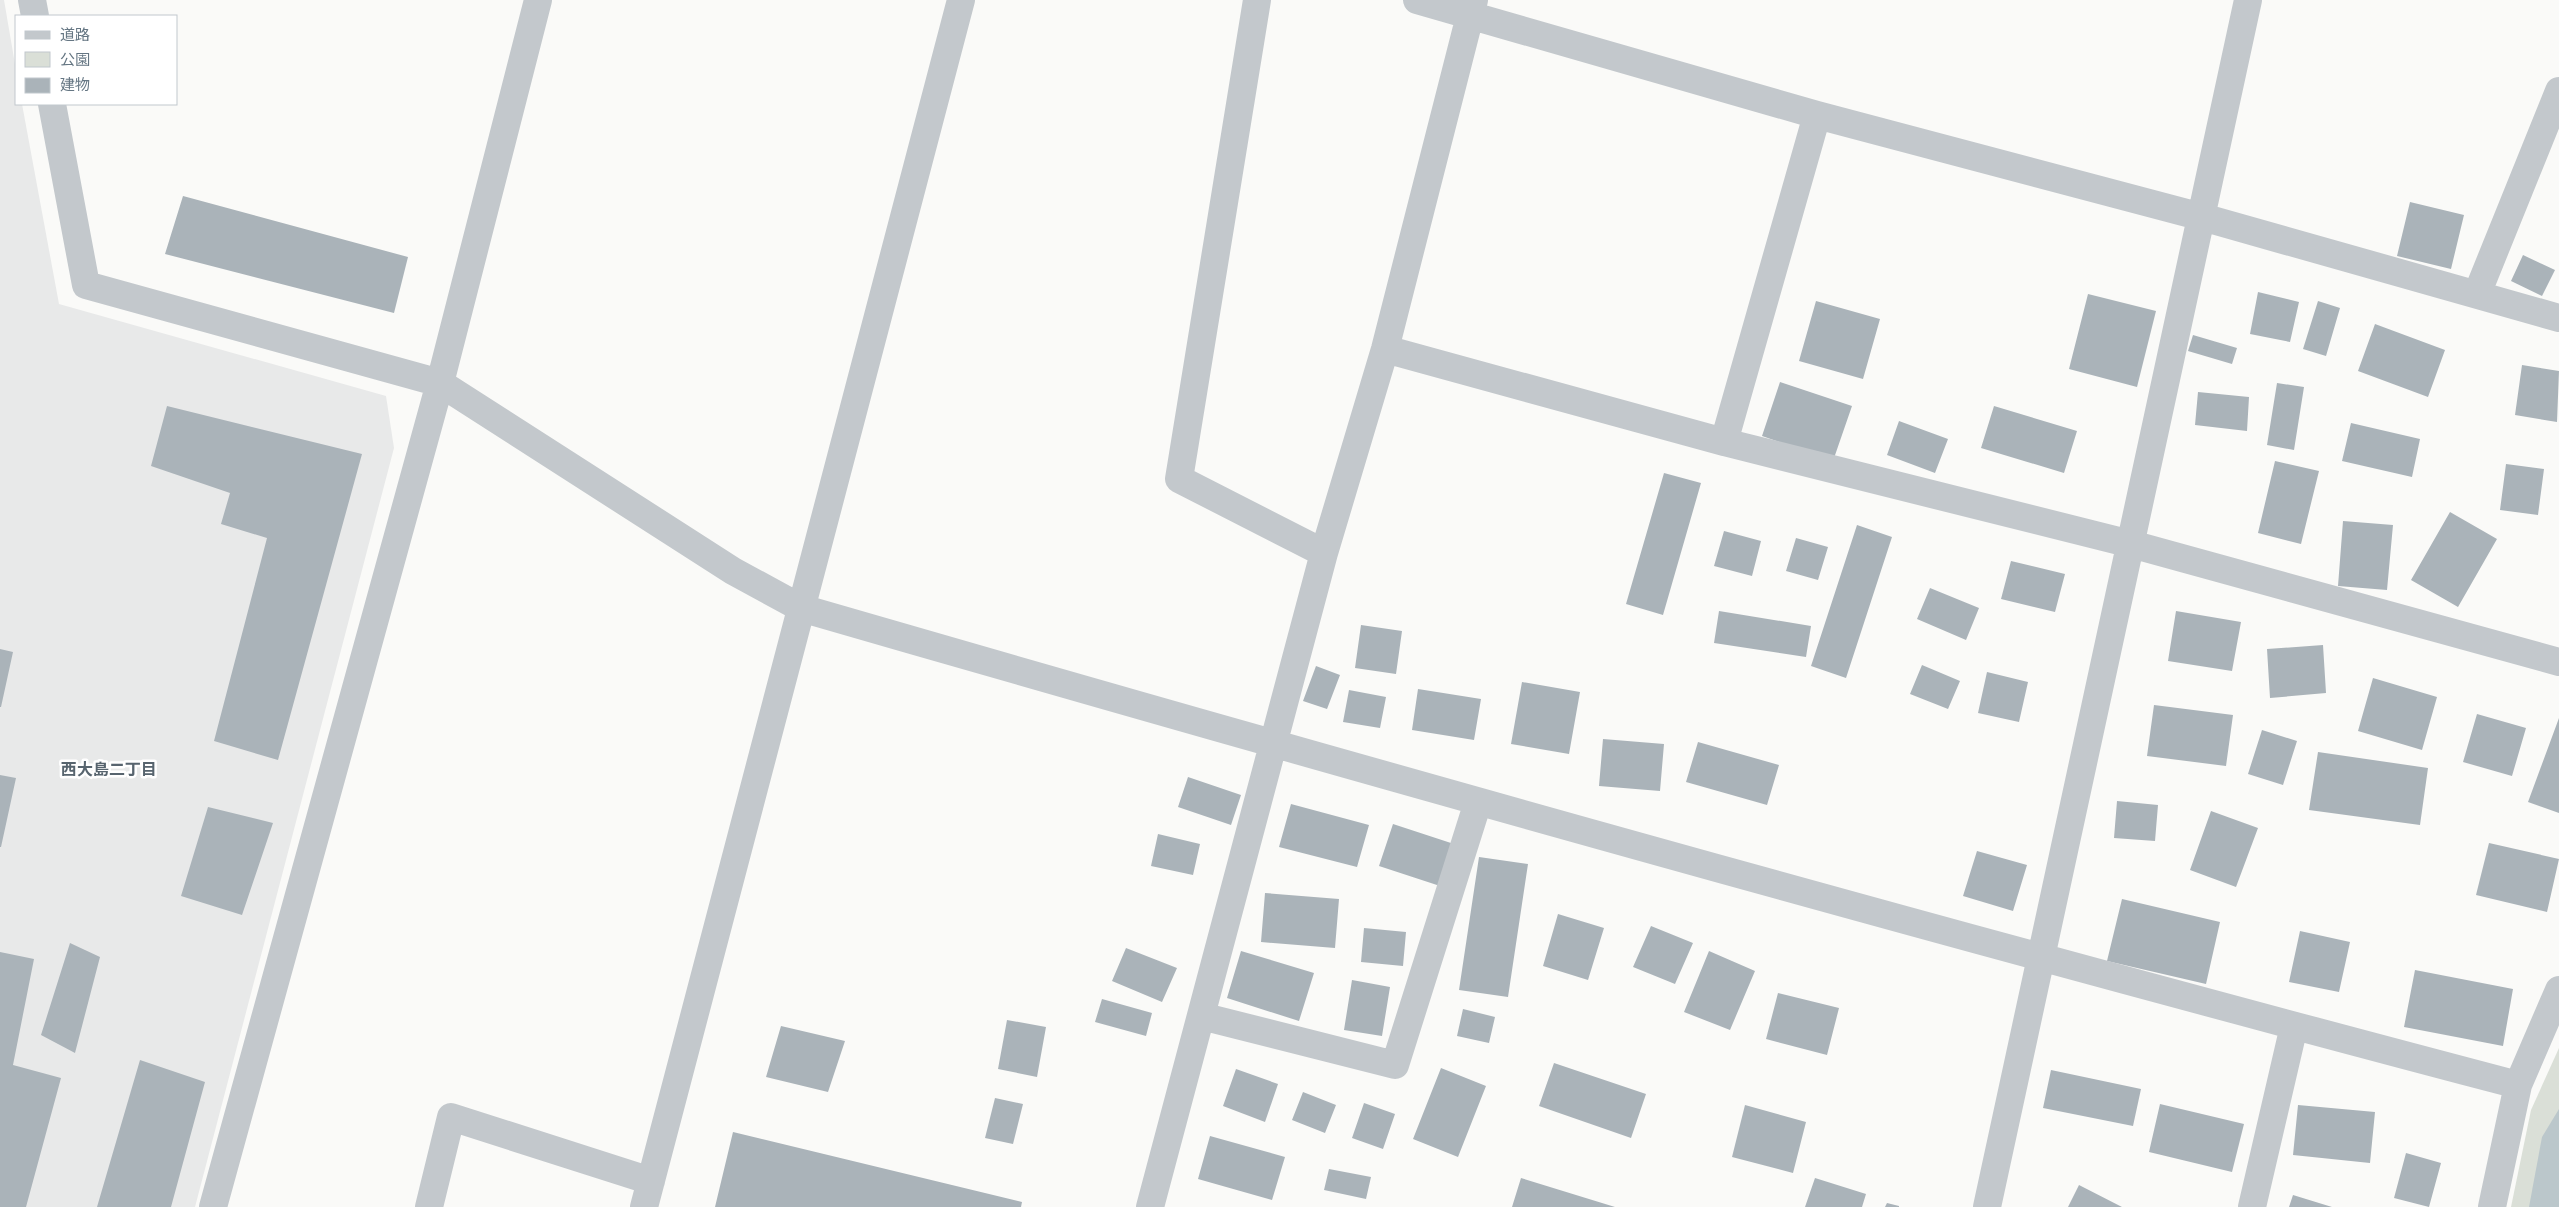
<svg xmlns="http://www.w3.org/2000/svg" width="2559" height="1207" font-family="Poppins,'Noto Sans JP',sans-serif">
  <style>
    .built { fill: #e8e9e9 }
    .green { fill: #dadfd7 }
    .water { fill: #bbc7cb }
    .building { fill: #aab3b9 }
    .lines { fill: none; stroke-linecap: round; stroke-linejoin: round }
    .minor { stroke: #c3c8cc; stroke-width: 28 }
    .labels { text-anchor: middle; stroke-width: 5; stroke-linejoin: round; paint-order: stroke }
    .neighbourhood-label { font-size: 16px; font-weight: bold; fill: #57646e; stroke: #fff }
  </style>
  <rect width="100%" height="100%" fill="#fafaf8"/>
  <path class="built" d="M0,0H4L16,70V104H22L59,304L386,396L394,448L195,1207H0Z"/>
  <path class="green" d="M2559,1048V1207H2511L2531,1110Z"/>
  <path class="water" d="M2559,1109V1207H2529L2542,1137Z"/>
  <path class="building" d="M183,196L408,257L394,313L165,254Z
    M2410,202L2464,215L2451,269L2397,256Z
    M2523,255L2555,270L2542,296L2511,281Z
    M2258,292L2299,302L2290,342L2250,334Z
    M2088,294L2156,311L2137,387L2069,369Z
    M1816,301L1880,319L1863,379L1799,361Z
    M2318,301L2340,308L2326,356L2303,349Z
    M2375,324L2445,350L2428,397L2358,371Z
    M2193,335L2237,348L2232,364L2188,351Z
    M2522,365L2559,371L2557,422L2515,415Z
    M1780,382L1852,406L1833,461L1762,436Z
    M2277,383L2304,387L2294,450L2267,445Z
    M2198,392L2249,397L2247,431L2195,425Z
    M167,406L362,454L278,760L214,741L267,538L221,524L230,493L151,466Z
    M1994,406L2077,431L2064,473L1981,448Z
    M1899,421L1948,439L1935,473L1887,455Z
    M2351,423L2420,439L2412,477L2342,461Z
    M2275,461L2319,471L2301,544L2258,533Z
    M2506,464L2544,469L2538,515L2500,510Z
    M1664,473L1701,483L1663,615L1626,604Z
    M2450,512L2497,539L2458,607L2411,580Z
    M2343,521L2393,525L2387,590L2338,586Z
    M1857,525L1892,537L1846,678L1811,666Z
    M1724,531L1761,541L1752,576L1714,566Z
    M1796,538L1828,547L1818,580L1786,571Z
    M2011,561L2065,574L2055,612L2001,599Z
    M1930,588L1979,608L1966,640L1917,619Z
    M1719,611L1811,626L1806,657L1714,643Z
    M2176,611L2241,622L2232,671L2168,661Z
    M1361,625L1402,631L1396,674L1355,668Z
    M2323,645L2326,693L2270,698L2267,649Z
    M0,649L13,652L1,707H0Z
    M1922,665L1960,681L1948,709L1910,694Z
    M1316,666L1340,675L1327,709L1303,701Z
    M1987,672L2028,682L2019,722L1978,713Z
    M2373,678L2437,697L2422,750L2358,731Z
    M1522,682L1580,692L1569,754L1511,744Z
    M1418,689L1481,699L1474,740L1412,730Z
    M1349,690L1386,697L1380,728L1343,722Z
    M2154,705L2233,715L2226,766L2147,756Z
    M2477,714L2526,728L2512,776L2463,762Z
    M2559,718V813L2528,802Z
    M2262,730L2297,741L2283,785L2248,774Z
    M1603,739L1664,744L1660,791L1599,786Z
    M1698,742L1779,765L1767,805L1686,782Z
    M2318,752L2428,768L2420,825L2309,810Z
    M0,775L16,778L1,847H0Z
    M1188,777L1241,795L1231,825L1178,807Z
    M2117,801L2158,805L2155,841L2114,838Z
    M1291,804L1369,825L1357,867L1279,847Z
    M208,807L273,823L242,915L181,896Z
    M2211,811L2258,828L2236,887L2190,870Z
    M1393,824L1454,844L1440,886L1379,866Z
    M1158,834L1200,844L1193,875L1151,866Z
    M2489,843L2559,859L2547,912L2476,895Z
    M1977,851L2027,865L2013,911L1963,896Z
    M1479,857L1528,864L1508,997L1459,990Z
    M1265,893L1339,899L1335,948L1261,942Z
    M2122,899L2220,922L2206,984L2107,961Z
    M1558,914L1604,928L1588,980L1543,966Z
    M1651,926L1693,943L1675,984L1633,967Z
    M1364,928L1406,932L1403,966L1361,962Z
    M2300,931L2350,942L2339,992L2289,982Z
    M70,943L100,957L75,1053L41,1035Z
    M1126,948L1177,968L1162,1002L1112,981Z
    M1241,951L1314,973L1299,1021L1227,998Z
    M1709,951L1755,971L1730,1030L1684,1012Z
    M0,952L34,959L13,1065L61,1078L26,1207H0Z
    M2415,970L2513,989L2503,1046L2404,1027Z
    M1352,980L1390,987L1382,1036L1344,1030Z
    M1778,993L1839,1008L1827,1055L1766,1039Z
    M1102,999L1152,1013L1146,1036L1095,1022Z
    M1463,1009L1495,1017L1489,1043L1457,1036Z
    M1007,1020L1046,1027L1037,1077L998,1069Z
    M781,1026L845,1041L828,1092L766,1077Z
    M140,1060L205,1082L171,1207H97Z
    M1554,1063L1646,1094L1631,1138L1539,1106Z
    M1441,1068L1486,1086L1458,1157L1413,1139Z
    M1236,1069L1278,1084L1265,1122L1223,1106Z
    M2051,1070L2141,1089L2133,1126L2043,1108Z
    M1303,1092L1336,1105L1325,1133L1292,1120Z
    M995,1098L1023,1104L1013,1144L985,1138Z
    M1364,1103L1395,1114L1383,1149L1352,1138Z
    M2160,1104L2244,1124L2232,1172L2149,1152Z
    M1745,1105L1806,1122L1793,1173L1732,1157Z
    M2298,1105L2375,1112L2370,1163L2293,1155Z
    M733,1132L1022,1202L1021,1207H715Z
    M1210,1136L1285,1157L1272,1200L1198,1179Z
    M2406,1153L2441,1163L2429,1207L2394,1198Z
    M1329,1169L1371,1177L1366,1199L1324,1190Z
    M1521,1178L1615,1207H1512Z
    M1815,1178L1866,1194L1862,1207H1805Z
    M2079,1185L2122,1207H2068Z
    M2293,1195L2332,1207H2289Z
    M1887,1203L1899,1206V1207H1885Z"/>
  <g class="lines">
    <path class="minor" d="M32,0L35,16
      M1257,0L1179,479L1324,553
      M1417,0L1817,115L2202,217L2559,318
      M52,104L86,285L440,383L733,571L801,608C1371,773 1944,934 2518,1085
      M2477,294L2559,91
      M1385,349L1724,442L2131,544L2559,662
      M1724,442L1817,115
      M1201,1016L1395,1065L1478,802
      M213,1207L440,383L538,0
      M429,1207L451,1117L651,1181
      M644,1207L961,0
      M1150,1207L1324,553L1385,349L1474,0
      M1987,1207L2248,0
      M2252,1207L2294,1026
      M2492,1207L2518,1085L2559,990"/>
  </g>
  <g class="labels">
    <g class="neighbourhood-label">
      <text x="109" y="775">西大島二丁目</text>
    </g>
  </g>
  <rect x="15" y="15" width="162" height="90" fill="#ffffff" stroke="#c1c8cd"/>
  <rect x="25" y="31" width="25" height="8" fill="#c3c8cc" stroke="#c1c8cd"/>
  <text x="60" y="40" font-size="15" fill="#657683">道路</text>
  <rect x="25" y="52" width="25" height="15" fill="#dadfd7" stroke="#c1c8cd"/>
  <text x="60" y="65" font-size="15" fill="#657683">公園</text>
  <rect x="25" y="78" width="25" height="15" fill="#aab3b9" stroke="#c1c8cd"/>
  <text x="60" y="90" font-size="15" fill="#657683">建物</text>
</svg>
